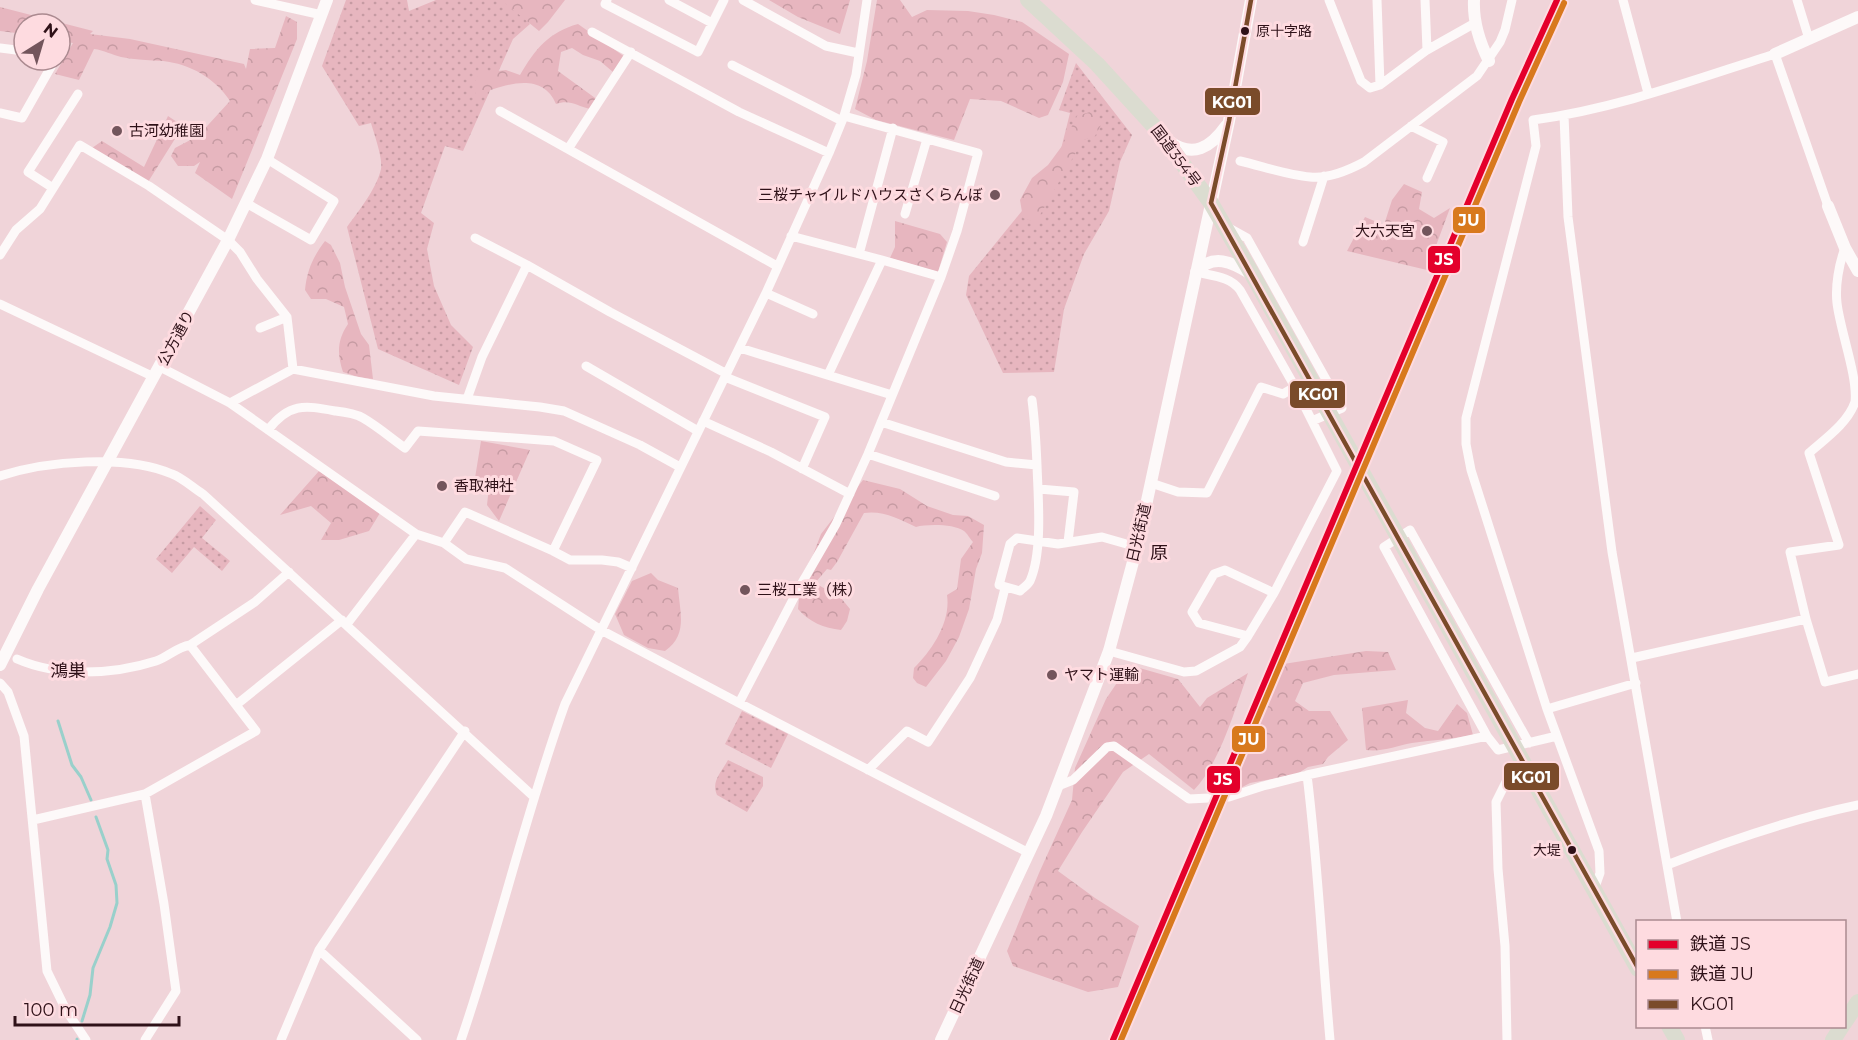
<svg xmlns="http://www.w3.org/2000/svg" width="1858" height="1040" font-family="Montserrat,'Noto Sans JP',sans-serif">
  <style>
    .green { fill: url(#green-dots) }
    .forest { fill: url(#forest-crowns) }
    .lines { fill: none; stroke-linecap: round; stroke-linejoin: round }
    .stream { stroke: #99d0cb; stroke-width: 3 }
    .street { stroke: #fdf9f9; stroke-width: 9 }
    .secondary { stroke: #fdf9f9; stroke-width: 12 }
    .highway { stroke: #dbdcd0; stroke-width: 16 }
    .bus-1-casing { stroke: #fedbe0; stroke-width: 9 }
    .bus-1 { stroke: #7a4b2a; stroke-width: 4.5 }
    .rail-1-casing { stroke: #fedbe0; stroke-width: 10 }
    .rail-2-casing { stroke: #fedbe0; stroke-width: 10 }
    .rail-1 { stroke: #e4002b; stroke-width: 6 }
    .rail-2 { stroke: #d8791d; stroke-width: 6 }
    .bus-dot { fill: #2f1118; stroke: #fedbe0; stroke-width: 2 }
    .poi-dot { fill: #73555c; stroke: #fedbe0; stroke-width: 2 }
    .labels { text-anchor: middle; stroke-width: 6; stroke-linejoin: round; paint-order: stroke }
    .bus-label { font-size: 14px; fill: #2f1118; stroke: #fedbe0; text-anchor: start }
    .poi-label { font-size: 15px; fill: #2f1118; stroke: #fedbe0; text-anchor: start }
    .street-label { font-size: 15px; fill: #2f1118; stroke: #fedbe0 }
    .quarter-label { font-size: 18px; fill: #2f1118; stroke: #fedbe0 }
    .line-badge { stroke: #fedbe0; stroke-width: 2 }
    .badge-label { font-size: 16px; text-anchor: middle; font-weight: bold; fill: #fff }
  </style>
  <defs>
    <pattern id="green-dots" width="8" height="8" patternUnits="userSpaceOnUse" patternTransform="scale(1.5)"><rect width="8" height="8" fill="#e7b6bf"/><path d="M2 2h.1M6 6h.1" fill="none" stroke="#c69ba3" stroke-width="1.8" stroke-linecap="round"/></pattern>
    <pattern id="forest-crowns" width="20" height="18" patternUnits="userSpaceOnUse" patternTransform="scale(1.5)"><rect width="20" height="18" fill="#e7b6bf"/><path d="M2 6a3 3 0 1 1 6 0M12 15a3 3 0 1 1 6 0" fill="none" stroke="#c69ba3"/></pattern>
  </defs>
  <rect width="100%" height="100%" fill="#f0d4d9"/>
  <path class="green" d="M346,0H407L409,11L436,0H510L530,24L513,39L463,151L445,146L421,213L434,223L427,249L434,286L451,325L473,347L459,385L378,349L347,227C358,212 377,188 381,169C383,158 374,134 371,123L359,126L322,66Z
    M1076,63L1132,135L1120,162L1109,211L1084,254L1064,309L1054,372L1003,373L966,295L969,276L1056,169L1070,113L1059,110Z
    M200,506L216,520L202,538L230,561L222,571L194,547L172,573L156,559Z
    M742,711L788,734L771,768L725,744Z
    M728,760L763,777V786L747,812L717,795C711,781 721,773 728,760Z"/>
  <path class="forest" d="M501,0H565L548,22L539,31Z
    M769,0H850L840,34L798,17Z
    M877,0H900L912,17L927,10L968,11L994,15L1022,22L1069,54L1063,82L1048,115L1039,118L1001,101L970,99L954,140L876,120L855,109L867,61Z
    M0,7L93,31L90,34L130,39L244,64L246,69L250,49L275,48L286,16L297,22V39L232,199L195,173L200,162L194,166H178L171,156L175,148L198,136L230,101C215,78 190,64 163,61C149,60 135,60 121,57C112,55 104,50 94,49L79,80L55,74L73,43L60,41V24H24V34L0,31Z
    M578,24L625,57L613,72L600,61L583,55L572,48L561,52L558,71L602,103L590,109C577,106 570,99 556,104C542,70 502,85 476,96L474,83L480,73L506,70L520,75C535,49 549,32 578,24Z
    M1090,112L1095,115L1101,125L1095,136L1083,140L1036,222L1023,218L1020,200L1032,178L1048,165L1062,146L1077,116Z
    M168,116L183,126L148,182L92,148L102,141L144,167Z
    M1404,184L1422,192L1419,209L1434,218L1450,208L1427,270L1347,251L1365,217L1384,225L1392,200Z
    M895,221L940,234L947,242L938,272L890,258L895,247Z
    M325,241L331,245L340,263L345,287L361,334L369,345L373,379L358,377L343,372C337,354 337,340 348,324L344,307L326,299H311L305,290C307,270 313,257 325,241Z
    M481,441L530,450L499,521L487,505L489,487L475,478Z
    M319,471L380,513L369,531L339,540H321L331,523L311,506L280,515Z
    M863,480L900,489L927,506L953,515L968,516L984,525L982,553L976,569L969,609L959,637L946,661L926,687L917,683L913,678L914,668C932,650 951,622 947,595L957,589L961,559L973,542C970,539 967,533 964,531C954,524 927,524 916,527C900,519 882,510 864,513L837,562L831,570L827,569L815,583L841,598L850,609L847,621L841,630C824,628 809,622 798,609L801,576L813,555L821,534Z
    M651,573L658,580L678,588C680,613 688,635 665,651L648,648L624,635L615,614L632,581Z
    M1366,651L1388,652L1396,670L1334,675L1303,683L1295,701L1309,711H1330L1348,740L1328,757L1323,764L1308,767L1297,774L1284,777L1250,783L1231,793L1230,782L1239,761L1277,665Z
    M1129,665L1178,679L1200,707L1207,698L1248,673C1235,709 1220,763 1194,790L1149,754L1123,772L1082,832L1058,871L1095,898L1139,926L1118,987L1088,992L1013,966L1007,951L1039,873L1072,800L1075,768L1106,699Z
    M1408,700L1406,713L1425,728L1438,731L1457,704L1467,713L1473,735C1453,739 1433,740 1412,743C1395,746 1384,752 1366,750L1362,708Z"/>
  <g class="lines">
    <path class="stream" d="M58,721L72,765L81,777L91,800
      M82,1021L90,995L93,968L110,927L117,903L116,885L107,859L108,850L96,817
      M77,1040V1039"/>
    <path class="street" d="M255,0L322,15
      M607,0L605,4L698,52L724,0
      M669,0L712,23
      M743,0L826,46L858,53
      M1329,0L1361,81L1370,88L1380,85L1427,50L1475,23
      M1377,0L1380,85
      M1425,0L1427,50
      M1623,0L1648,93
      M1797,0L1809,39
      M592,32L739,112L829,153
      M0,48L24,51
      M732,65L842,121
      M500,111L777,266
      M0,113L22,118L52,65L50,60
      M1564,115L1568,217L1612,552L1677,922
      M1411,126L1443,142L1427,178
      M568,149L631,52
      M1240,161C1262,166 1287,175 1310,177C1328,179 1349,170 1364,162L1477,76L1500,42L1505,30L1512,0
      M53,188L28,172L78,94
      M246,203L311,240L334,201L267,159
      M905,214L927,139
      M1229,228L1247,238L1342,408L1312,421
      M791,236L882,260
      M475,238L527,265
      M1303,242L1324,176
      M1845,248C1839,264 1835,286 1837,303C1840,330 1858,377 1855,402C1848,423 1825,439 1809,453L1839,545L1790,552L1806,619L1825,682L1858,674
      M859,254L893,128
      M0,255L16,230L40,209L80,145L149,186L228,240L240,252L257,279L287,317L293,369
      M1196,272C1212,276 1230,276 1240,290L1295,387L1337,471L1274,593
      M766,293L813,314
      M0,304L154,377
      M260,328L287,317
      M740,348L892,395
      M586,366L698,431
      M160,367L230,403L416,534L444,543L466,559L505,568L601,630L739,703L1029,853
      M828,375L882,260L941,277
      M725,377L825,417L802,469
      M467,399L482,357L527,265L610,312L727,374
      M1032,400C1035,423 1036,442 1037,465C1038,497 1043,552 1030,581C1028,585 1023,588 1020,591L999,585L1010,544L1017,538L1058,544L1102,537L1137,547
      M230,403L293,369L434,396L540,407L564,411L640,445L680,467
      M703,421L771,452L850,494
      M881,422L1006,462L1037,465
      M268,430C289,403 304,405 335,411C344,412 354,413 363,418C377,426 391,438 405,448L418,431L432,432L554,441L597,460L553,551L465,512L444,543
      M868,454L995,496
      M0,476C46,461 127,454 172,474C183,478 193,488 203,494L534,797
      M1151,483L1178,492L1207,493L1261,387L1283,394L1295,387
      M1039,489L1074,492L1068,542
      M553,551L570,560H602L618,562L632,568
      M289,572L255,602L190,645L236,705L342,620
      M347,624L416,534
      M1109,651L1184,672L1196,671L1240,647L1248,636L1199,623L1192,612L1214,574L1225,570L1274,593L1248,636
      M1632,658L1806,619
      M17,659C58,677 112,675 156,661C168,657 177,647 190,645
      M0,683L8,692L24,736L47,971L66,1010L86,1040
      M739,703L799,588L836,524L868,454L941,277L957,231L978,153L844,116
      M1547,709L1636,683
      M1487,736L1384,547L1410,530L1529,743
      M868,770L907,731L928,742L970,678L997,620L1005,588
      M1307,775C1318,863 1322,952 1330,1040
      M1058,786L1073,780L1107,747L1114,746L1189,799L1229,797L1263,786L1307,775L1487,736L1498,750L1557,736
      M33,820L145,794L256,731L236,705
      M1667,865C1730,840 1792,819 1858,805
      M1594,890L1600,873L1599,851L1547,709L1471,470L1466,444V418L1536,146L1533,120C1616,109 1696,79 1775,54L1828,206
      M319,950L417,1040
      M1705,1026L1708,1040
      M145,1040L176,991L164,904L145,794
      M281,1040L319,950L465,731
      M461,1040C499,929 525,815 565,704L766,293L829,153L844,116L856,75L867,0
      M1507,1040L1505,946L1498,869L1496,802L1509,776L1525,767"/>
    <path class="secondary" d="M1474,0C1473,22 1479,41 1489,61
      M1775,54L1858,17
      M1169,141C1193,159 1211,147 1226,126
      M1828,206L1845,248L1858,271
      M1196,272C1213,253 1232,262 1251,274
      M0,665L38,589L228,240L267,159L327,0
      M941,1040L1046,816L1109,651L1137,547L1229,121L1251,0"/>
    <path class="highway" d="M1028,0L1097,64L1161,134L1211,203L1252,274L1638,969
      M1844,1023L1858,1002
      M1669,1026L1677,1040
      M1833,1040L1842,1026"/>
    <g class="bus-1-casing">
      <path id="bus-1" d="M1211,203L1638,968
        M1211,203L1229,121L1251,0"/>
    </g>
    <use href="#bus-1" class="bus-1"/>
    <g class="rail-1-casing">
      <path id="rail-1" d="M1113,1040L1512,99L1557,0"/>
    </g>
    <g class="rail-2-casing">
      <path id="rail-2" d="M1121,1040L1519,102L1564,3"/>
    </g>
    <use href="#rail-1" class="rail-1"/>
    <use href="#rail-2" class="rail-2"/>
  </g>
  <g class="bus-dot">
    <circle cx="1245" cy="31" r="5"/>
    <circle cx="1572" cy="850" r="5"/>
  </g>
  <g class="poi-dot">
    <circle cx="117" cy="131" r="6"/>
    <circle cx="995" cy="195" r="6"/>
    <circle cx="1427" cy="231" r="6"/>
    <circle cx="442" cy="486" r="6"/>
    <circle cx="745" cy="590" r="6"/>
    <circle cx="1052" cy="675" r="6"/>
  </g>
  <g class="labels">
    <g class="bus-label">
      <text x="1256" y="36">原十字路</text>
      <text x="1561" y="855" text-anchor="end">大堤</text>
    </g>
    <g class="poi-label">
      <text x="129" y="136">古河幼稚園</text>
      <text x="983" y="200" text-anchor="end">三桜チャイルドハウスさくらんぼ</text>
      <text x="1415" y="236" text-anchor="end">大六天宮</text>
      <text x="454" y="491">香取神社</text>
      <text x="757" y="595">三桜工業（株）</text>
      <text x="1064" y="680">ヤマト運輸</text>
    </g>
    <g class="street-label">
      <text transform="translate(1176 156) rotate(53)" y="5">国道354号</text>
      <text transform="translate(176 338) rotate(-62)" y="5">公方通り</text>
      <text transform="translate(1139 533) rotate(-77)" y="5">日光街道</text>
      <text transform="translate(967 986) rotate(-65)" y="5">日光街道</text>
    </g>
    <g class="quarter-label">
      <text x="1159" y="559">原</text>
      <text x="68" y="677">鴻巣</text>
    </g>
  </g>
  <g class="line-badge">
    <rect x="1204" y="87" width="57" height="29" rx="6" fill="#7a4b2a"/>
    <rect x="1452" y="206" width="34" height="28" rx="6" fill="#d8791d"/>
    <rect x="1427" y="245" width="34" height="29" rx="6" fill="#e4002b"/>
    <rect x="1289" y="380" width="57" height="29" rx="6" fill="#7a4b2a"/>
    <rect x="1231" y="725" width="35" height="28" rx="6" fill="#d8791d"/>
    <rect x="1503" y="762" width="57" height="29" rx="6" fill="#7a4b2a"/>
    <rect x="1206" y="765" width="35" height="29" rx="6" fill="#e4002b"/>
  </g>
  <g class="badge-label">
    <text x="1232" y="108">KG01</text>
    <text x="1469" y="226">JU</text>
    <text x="1444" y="265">JS</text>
    <text x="1318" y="400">KG01</text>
    <text x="1249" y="745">JU</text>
    <text x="1531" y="783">KG01</text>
    <text x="1223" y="785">JS</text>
  </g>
  <rect x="1636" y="920" width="210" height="108" fill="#fedbe0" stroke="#ab8a90" stroke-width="1.5"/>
  <rect x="1648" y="940" width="30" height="9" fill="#e4002b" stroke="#ab8a90" stroke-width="1.5"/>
  <text x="1690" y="950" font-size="18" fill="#2f1118">鉄道 JS</text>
  <rect x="1648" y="970" width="30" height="9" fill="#d8791d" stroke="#ab8a90" stroke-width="1.5"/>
  <text x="1690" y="980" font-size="18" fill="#2f1118">鉄道 JU</text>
  <rect x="1648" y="1000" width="30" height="9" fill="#7a4b2a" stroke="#ab8a90" stroke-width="1.5"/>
  <text x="1690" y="1010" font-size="18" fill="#2f1118">KG01</text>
  <g transform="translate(42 42) rotate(37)"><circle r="28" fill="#fedbe0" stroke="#ab8a90" stroke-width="1.5"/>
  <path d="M0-4.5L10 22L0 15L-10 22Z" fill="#73555c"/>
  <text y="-9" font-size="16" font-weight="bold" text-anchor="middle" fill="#2f1118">N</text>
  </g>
  <path d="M15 1016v9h164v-9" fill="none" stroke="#2f1118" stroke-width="3"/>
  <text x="24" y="1016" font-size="18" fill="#2f1118" stroke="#fedbe0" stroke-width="4.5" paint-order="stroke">100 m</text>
</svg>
